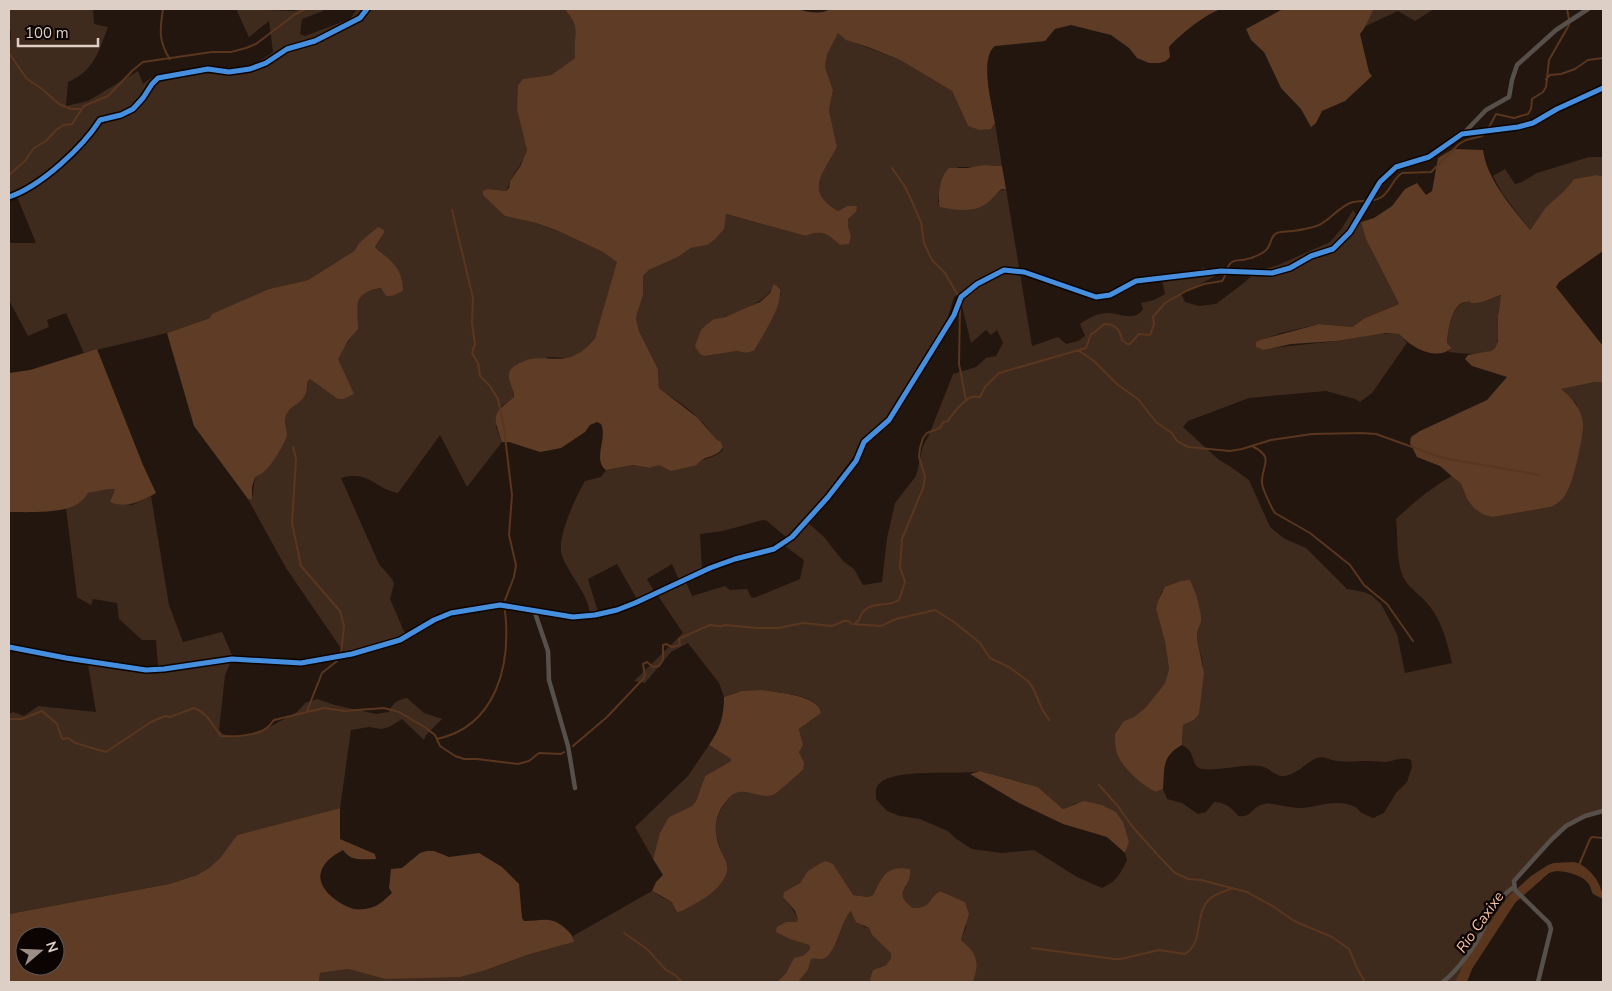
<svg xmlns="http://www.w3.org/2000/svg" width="1612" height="991" font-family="'Nunito Sans',sans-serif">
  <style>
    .green { fill: #3f2b1d; fill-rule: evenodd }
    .forest { fill: #5f3c25; fill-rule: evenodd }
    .water { fill: #5a361f }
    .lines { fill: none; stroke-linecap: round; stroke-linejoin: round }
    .stream { stroke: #5a361f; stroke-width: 2 }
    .street { stroke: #574f4a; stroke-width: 4.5 }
    .cycleway-casing { stroke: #0c0402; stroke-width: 8 }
    .cycleway { stroke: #468fdf; stroke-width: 5 }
    .labels { text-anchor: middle; stroke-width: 5; stroke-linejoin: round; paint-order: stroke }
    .water-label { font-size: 15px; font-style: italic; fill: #f8c2a1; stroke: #0c0402 }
  </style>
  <rect width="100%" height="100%" fill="#22160f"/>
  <path class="green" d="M9,9H93L94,24L108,27C99,51 94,71 68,82L66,106L88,101L138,71L143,84C164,63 222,74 253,64C260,62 266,57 273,52L269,21L249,37L236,9L294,11L302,9H322L323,11L302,19L300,34L305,36L350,19L357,9H564C583,30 572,35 575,58L551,75L524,79L518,85L527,150C523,163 517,168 511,179C508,184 509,187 506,191L488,189L505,216L536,223L556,230L603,252L618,262L595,338L586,348L578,354L566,358L548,357L510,384L512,386L514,397L502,406L496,427L502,442L467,487L440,435L398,493C373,488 370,470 341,478L379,564L392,579L394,584L390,599L406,636L347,657L286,568L248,499H252L255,477C258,475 263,473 265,471C269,466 284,442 286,437C288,429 283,421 287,413C295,399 309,405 307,382L310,378L321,387L339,355L353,335L358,321L357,307L360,296L364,292L382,288L386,296L398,294L380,251L375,247L384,233L359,243L354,251L308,280L269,289L210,318L167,333L84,353L66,313L47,320L49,327L28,336L9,300V243H36L18,199L9,194V41L11,40V31L9,29Z
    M1374,9H1434L1415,21L1398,11L1366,26L1367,20Z
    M838,33L853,42L900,60L952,91L968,126L991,129L995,123L1002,166L985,165L975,167H958L941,181L938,202L991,199C995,195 999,190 1006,189L1032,346L1058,337L1066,344L1078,341L1085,336L1080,324C1088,318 1096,314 1106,313C1118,312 1134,323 1143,309L1141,303L1154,300L1165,294L1162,280L1204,268L1223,272L1181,294L1185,302L1199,306L1216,304L1245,282L1255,272L1278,265L1330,242L1342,228L1353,210L1361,222L1366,238L1399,304L1365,318L1352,327L1319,324L1281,333L1256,342L1264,350C1289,345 1313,344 1338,341C1358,338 1378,332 1399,334L1407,343L1372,393L1360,402L1355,399L1326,391L1249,398L1188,421L1183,427L1219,460L1228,465L1249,480L1270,527L1285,539L1306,548L1347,589L1364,592L1371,595L1381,604L1397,634L1405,673L1452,663C1447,642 1442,620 1427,603C1419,594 1409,588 1403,577C1396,560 1398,537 1396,519C1414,502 1431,488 1452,476L1461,484L1467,499L1493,517L1551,507L1567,492L1579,451L1583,423L1576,403L1560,389L1595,382H1603V813L1583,818L1566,827L1513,881L1515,891C1491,918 1471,950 1455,982H973C979,965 975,951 961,940L966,927L965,902L940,891C927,899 932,908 913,908C904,902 899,896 906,886L877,888L873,895L868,897L853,895L819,864L809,871L800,883L784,892C785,904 793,907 798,919L796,922H786L780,934L809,945L810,949L804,955L794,958L786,973L777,982H319L320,973L348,969L385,979L486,970L527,955L574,942L573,936L652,891C673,907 698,908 716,887C721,882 724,873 727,866C719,842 708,829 724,804C728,797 733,792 742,791C752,790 762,797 773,795C778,793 797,775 803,770L799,751L802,741L799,729L821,713C820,692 760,690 743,691C737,691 730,695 724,697L719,683L688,643L671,652L645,683L634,681L683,633L656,593L679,580L672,564L647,579L654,591L637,599L617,564L588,579L598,612L590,614C588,596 576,583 568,568C565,563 561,556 561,550C559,533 576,496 585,481L601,477L606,470L633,465L648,468L659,464L665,468C675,466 720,459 723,449C724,443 717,440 714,437C709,431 705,424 699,419C688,407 672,398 659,388L658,369L639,331L636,318L643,295V276L649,270L678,257L691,248L707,245L725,214L806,236C823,229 827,234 840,245L851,236L847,227L848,219L856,212L847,206L838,211C804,191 823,174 837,147L829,110L833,90L825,67L827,55ZM771,290L781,293C776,314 764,332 754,351L746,353L737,351L705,356L714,319C729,317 764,303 771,290ZM957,295L960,298L971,343L986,330L991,335L997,330L1003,343L996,356L986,358L976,367L953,374L929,435L923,446L916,476L895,503L887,538L882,582L863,585L854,569L843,561L824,537L806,521L865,441L881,427L906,390L947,320L954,297ZM763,520L767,521L786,537L782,541L785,546L804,560L800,579L754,598L751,597L747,589L730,590L725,586L692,596L685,580L702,571L700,534L723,531ZM1162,591L1197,597L1201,622L1197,633V639L1203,665L1198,714L1194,720L1183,725L1182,745C1196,751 1191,764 1199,768C1212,773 1244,763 1260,766C1269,767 1275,777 1284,776C1298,774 1305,763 1317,758C1323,756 1326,758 1332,760C1343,763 1358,761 1370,761C1375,761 1380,762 1385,762C1394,761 1402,756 1411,760L1412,767L1407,782L1396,793L1384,813L1373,818C1369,816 1365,815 1362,813C1359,811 1357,807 1353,806C1335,798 1317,808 1299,808C1290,808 1271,802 1264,804C1252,806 1253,818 1238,816C1232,807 1225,803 1214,802L1206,812L1198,814L1182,803L1167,799L1163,789L1156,792L1150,789L1143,783L1124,721L1134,717L1146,707L1165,683L1169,669L1165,642L1156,609ZM980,771L1038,787L1063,809L1077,803L1129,841L1125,853L1127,860C1121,873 1116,882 1102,888L1077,877L1034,850L1001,853L972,849L955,838L948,831L920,819L900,816L887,811L876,799C876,794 875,787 879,784C895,767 957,776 980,771Z
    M1589,157H1603V176L1596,175L1574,179L1565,190L1546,207L1530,230L1502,193L1493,176L1505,169L1515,184L1522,182L1537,173Z
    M1502,295C1500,302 1498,310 1498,318C1497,327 1500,338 1496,346C1490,358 1459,353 1448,352L1452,348L1447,343C1448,332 1451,303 1467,302C1469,301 1472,303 1474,303C1483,304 1494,297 1502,295Z
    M108,488L115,489L110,502L132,505L151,496L169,605L183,642L222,632L233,657L225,675L219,730L223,734L232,737L262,731L297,712L305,703L317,699L335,705L376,714L389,712C393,702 397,700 407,698L424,713L442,719L426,735L424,740L402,719L389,727L381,729L369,727L351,730L340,808L237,835L220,858L209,868L197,875L169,884L9,914V714L13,712L24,716L38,706L96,712L87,659L152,671L158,667L156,640H142L119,619L117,603L93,599L91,605L77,597L66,508C76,506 81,501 88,493Z
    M709,745L731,759V761L705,776L696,801L692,806L669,817L656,849L653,859L635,827L688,776Z
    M851,911L864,927L869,928L872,935L891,952V958L886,965L879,967L870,979L871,982H798L808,970L811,959C815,958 820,960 823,959C836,956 841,920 851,911Z"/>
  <path class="forest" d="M564,9H797C808,12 821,15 830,9H1221C1204,15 1182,33 1169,47L1170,57L1166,61L1160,63H1149L1137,58L1129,48L1111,35L1071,25L1055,29L1045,41L995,46C979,58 992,105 995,123L991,129L980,130L968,126L952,91L900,60L868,47L846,40L838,33L827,55L825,67L833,90L829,110L837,147C823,174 804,191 838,211L847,206H857L856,212L848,219V227L851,236L849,244L840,245C827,234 823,229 806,236L726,214L724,229L714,240L707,245L691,248L678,257L649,270L643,276V295L636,318L639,331L658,369L659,388L698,418L716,439L721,442L723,447C718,458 703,455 697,465L671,471L659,465L649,468L633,465L606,470C592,460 608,438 601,424L597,422L590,425L585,432L561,448L546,451L540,452L509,442H502C493,415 491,415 514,397C514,389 508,382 509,374C510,368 514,366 520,363C536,354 549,361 566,358C579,355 587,348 595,338L617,262L603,252L556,230L536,223L505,216L483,195V191L488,189L506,191L509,188L510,181L521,165L527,150L517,109L518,85L523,79L551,75L575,58C572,35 583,29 564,9Z
    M1283,9H1374C1369,17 1367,26 1360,34L1369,72L1372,76L1345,101L1322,111L1316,123L1311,127L1301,109L1281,88L1264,52L1251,40L1246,29Z
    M1453,149L1483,150C1487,180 1512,207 1530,230L1546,207L1565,190L1574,179L1596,175L1603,176V251L1559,282L1556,287L1603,346V382H1595L1561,389C1572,398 1581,408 1583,423C1584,436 1573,483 1566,494C1562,500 1558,503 1551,507L1493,517L1484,515L1474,508L1467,499L1461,484L1440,466L1417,457L1410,443L1411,437L1420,431L1487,400L1507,377L1472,366L1465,359L1468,355L1491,351L1495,348L1498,341V316L1501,295C1493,297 1483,304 1474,303C1466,303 1474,301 1466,302C1451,303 1448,332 1447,343L1452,348C1436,362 1411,347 1399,334L1386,333L1337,341L1291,344L1264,350L1256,347V342L1260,340L1319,324L1352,327L1365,318L1399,304L1366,239L1361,222L1374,218L1392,206L1405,189L1417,183L1426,195L1432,191L1438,158Z
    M984,165L1002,166L1006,189H1002C996,193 993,199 987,203C975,213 954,210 940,207C937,195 940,176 949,168H967Z
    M378,227L384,230V233L375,247C391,262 402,266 403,290C397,295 393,296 386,296L381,288C352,293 358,304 358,329L348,341L338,359L354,394L343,399H338L310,379L307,382C309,406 291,401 286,416C284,422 287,429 287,435C286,442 271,466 265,471C262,474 258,475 255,477L252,487V499H248L194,426L167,333L210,318L212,314L269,289L308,280L354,251L359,243Z
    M774,284L780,289C783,306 762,336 754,351L746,353L737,351L705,356L700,354L695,346L701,330L706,325L714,319L725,317L760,302L770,293Z
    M97,349L143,465L156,493C142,501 126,509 110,502L115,489H108L88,493C86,496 83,500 80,502C67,514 27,512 9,512V373L30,370Z
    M1190,580L1197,597L1201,616V622L1197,633V639L1204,673L1199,714L1194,720L1183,725L1182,745C1161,757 1165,767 1163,789L1156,792C1142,786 1119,765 1116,750C1115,745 1115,739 1115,734L1124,721L1134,717L1146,707L1165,683L1169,669L1165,642L1156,609L1158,601L1165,587L1181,581Z
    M761,690C776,692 820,695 821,713L799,729L803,745L799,752L804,763L803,770C797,775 778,793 773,795C757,800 741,782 727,800C713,816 713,834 722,853C725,859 728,865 727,871C722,891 698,902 682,911L677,912L672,902L652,891L656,882L663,875L653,859L660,833L669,817L692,806L696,801L705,776L731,761V759L709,745C720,729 724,716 724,697L741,691Z
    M980,771L1038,787L1063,809L1084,801L1102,805L1116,812L1123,822L1129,842L1125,853L1107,837L1063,824L1019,803L970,774Z
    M340,808V839L375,854L376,859C363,859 351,862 343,850C334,855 324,861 321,872C316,889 340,905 354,909C359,910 368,909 373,907C380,905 386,898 392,893L389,888L391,869L402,868L420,853L427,851H434L449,857L479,853L502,867L519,884L522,918L524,921C542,921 551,915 566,929C570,933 573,935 574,942L527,955L486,970L460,977L385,979L348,969L320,973L319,982H9V914L169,884L197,875L209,868L220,858L237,835ZM25,936H55V966H25Z
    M826,861L833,864L853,895L868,897L873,895C883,877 885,865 910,869C913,887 890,892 913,908C932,908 927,899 940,891L965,902L969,914L961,940C977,953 980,962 973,982H871L870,979L873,970L886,965L891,958V953L872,935L869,928L856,922L851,911C841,920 836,956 823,959C820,960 815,958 811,959L808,970L798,982H777L786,973L794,958L804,955L810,949L809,945L790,939L776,932L777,927L786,922H796L798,919L795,911L783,897L784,892L800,883L808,871L819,864Z"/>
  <path class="water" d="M1573,862C1588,864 1603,884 1603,899L1593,894C1591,891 1591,886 1588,883C1581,874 1559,868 1549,873L1515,903L1472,969L1467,982H1455L1464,963L1496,913L1509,896L1531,876L1548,865L1554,863Z"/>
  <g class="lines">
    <path class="stream" d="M163,9C160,28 158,42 170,59
      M1567,9L1569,19
      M9,53L27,79L41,88L59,104L71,109H80
      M1546,79L1550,75L1561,74L1575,69L1588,60L1603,58
      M892,168L904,185L909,195L921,222L924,243L932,260L945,273L959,297
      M9,175L25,161L34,148L46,141L56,130L64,125L72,124L84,106L108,96L133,70L143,62L212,52H231L246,48L256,44L294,15L305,9
      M452,210L473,298L472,323L475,344L472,353L478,363L480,376L490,386L498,399L504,428L512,495L509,535L516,565L514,577L505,600
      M960,304L959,364L966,400
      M1078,350L1094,361L1118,385L1138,399L1156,422L1172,433L1177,441L1188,447L1230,451L1242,449L1271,440L1312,434L1362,433L1376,434L1443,458L1540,475
      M1252,446C1276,458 1261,465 1262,483C1262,488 1272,509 1275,513L1310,533L1350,565L1364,585L1387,604L1413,641
      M293,447L296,459L292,523L301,566L340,611L344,626L341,653
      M854,624L859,620C866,598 885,609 899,600L905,582L900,567L902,539L923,488L925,477L919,457L920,448L923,438L927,433L940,428L943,422L948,421C951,415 965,399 972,397C974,396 977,397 980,397L985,387L999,373L1086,348L1091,334L1095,332L1104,324C1116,324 1120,330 1122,340L1127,344H1130L1139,334L1150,335L1154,324L1153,317L1165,303L1188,290L1204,284L1222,281C1227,276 1225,266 1232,262C1238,259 1242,261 1247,259C1253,258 1264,253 1267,249C1272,243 1270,236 1277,233C1282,231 1288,232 1293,231C1301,230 1311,228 1319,225C1330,220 1338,208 1350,203C1360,199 1371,203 1380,198C1391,192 1392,179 1402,173L1431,172L1459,144L1466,140L1482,136L1487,131L1496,114L1514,118L1528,114L1531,109L1532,99L1543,92L1546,87L1549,60L1569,25
      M307,711L322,673L337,661
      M9,719H22L42,711L57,724L62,739L68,738L75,743L106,752L151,722L165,716L170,717L194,708C208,713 212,725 221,736C233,737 260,736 269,726C271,724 272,722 274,720L324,708L344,711L384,708L399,712L426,728L435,735L440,746L455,756L464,759H477L518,764L529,761L539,753L561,754L564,752
      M437,739C497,726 511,664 505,611
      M573,746L607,717L643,679L645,676L643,664L647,662L653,667L659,666L663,660V645L666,644L672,647L680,645L679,639C682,637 708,626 710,625C716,625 719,628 725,625L757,628H778L803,623L832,626L844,621H848L852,624L881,626L896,619L935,610L954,622L980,643L990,658L1009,667L1028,681L1033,688L1042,709L1049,720
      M1099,785L1117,805L1131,825L1155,852L1175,873L1188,879L1201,880L1247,892L1274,907L1294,921L1332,937L1349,949L1357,968L1365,982
      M1579,865L1590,839L1592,837L1603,838
      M624,933L647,949L666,970L675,975L682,982
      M1032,948L1114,959H1121L1159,950L1185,954C1205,942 1193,912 1211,898C1217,893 1226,891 1233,888"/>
    <path class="street" d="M1463,134L1486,110L1509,97L1512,80L1517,65L1556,30L1588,9
      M9,197C41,186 82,148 100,120L121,115L133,109L143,98L152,84L158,78L208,69L229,72L250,69L266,63L287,49L315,41L360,18L367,9
      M534,610L548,651L549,680L568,746L575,788
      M9,647L66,658L146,670L164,669L232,659L301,663L352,654L400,640L434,620L451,613L500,605L573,617L595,615L617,610L635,603L710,568L735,559L774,549L792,537L828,497L856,461L864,442L889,420L954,315L961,297L977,284L1004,270L1024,272L1096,297L1110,295L1136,281L1221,271L1272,273L1290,268L1311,256L1333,249L1350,232L1380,182L1396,167L1429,157L1462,134L1518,127L1533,123L1557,109L1603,88
      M1443,982C1459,969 1476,945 1485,926C1492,910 1499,897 1514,887
      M1538,982L1551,929L1549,923L1515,890L1514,881L1551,840L1566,826L1585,816L1603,811"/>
    <g class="cycleway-casing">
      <path id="cycleway" d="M9,197C41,186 82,148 100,120L121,115L133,109L143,98L152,84L158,78L208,69L229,72L250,69L266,63L287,49L315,41L360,18L367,9
        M9,647L66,658L146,670L164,669L232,659L301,663L352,654L400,640L434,620L451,613L500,605L573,617L595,615L617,610L635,603L710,568L735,559L774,549L792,537L828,497L856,461L864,442L889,420L954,315L961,297L977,284L1004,270L1024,272L1096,297L1110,295L1136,281L1221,271L1272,273L1290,268L1311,256L1333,249L1350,232L1380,182L1396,167L1429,157L1462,134L1518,127L1533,123L1557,109L1603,88"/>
    </g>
    <use href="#cycleway" class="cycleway"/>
  </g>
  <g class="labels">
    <g class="water-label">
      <text transform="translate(1480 922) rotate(-55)" y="5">Rio Caxixe</text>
    </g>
  </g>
  <rect width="1612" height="991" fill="none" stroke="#decfc6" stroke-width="20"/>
  <g transform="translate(40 951) rotate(71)"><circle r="24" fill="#0c0402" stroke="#605550"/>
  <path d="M0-4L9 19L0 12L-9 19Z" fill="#9c8e86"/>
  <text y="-8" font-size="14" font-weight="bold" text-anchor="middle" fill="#decfc6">N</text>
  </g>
  <path d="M18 38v8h80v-8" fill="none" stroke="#decfc6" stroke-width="2.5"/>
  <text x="25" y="38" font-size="15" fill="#decfc6" stroke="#0c0402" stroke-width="4" paint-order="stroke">100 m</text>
</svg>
